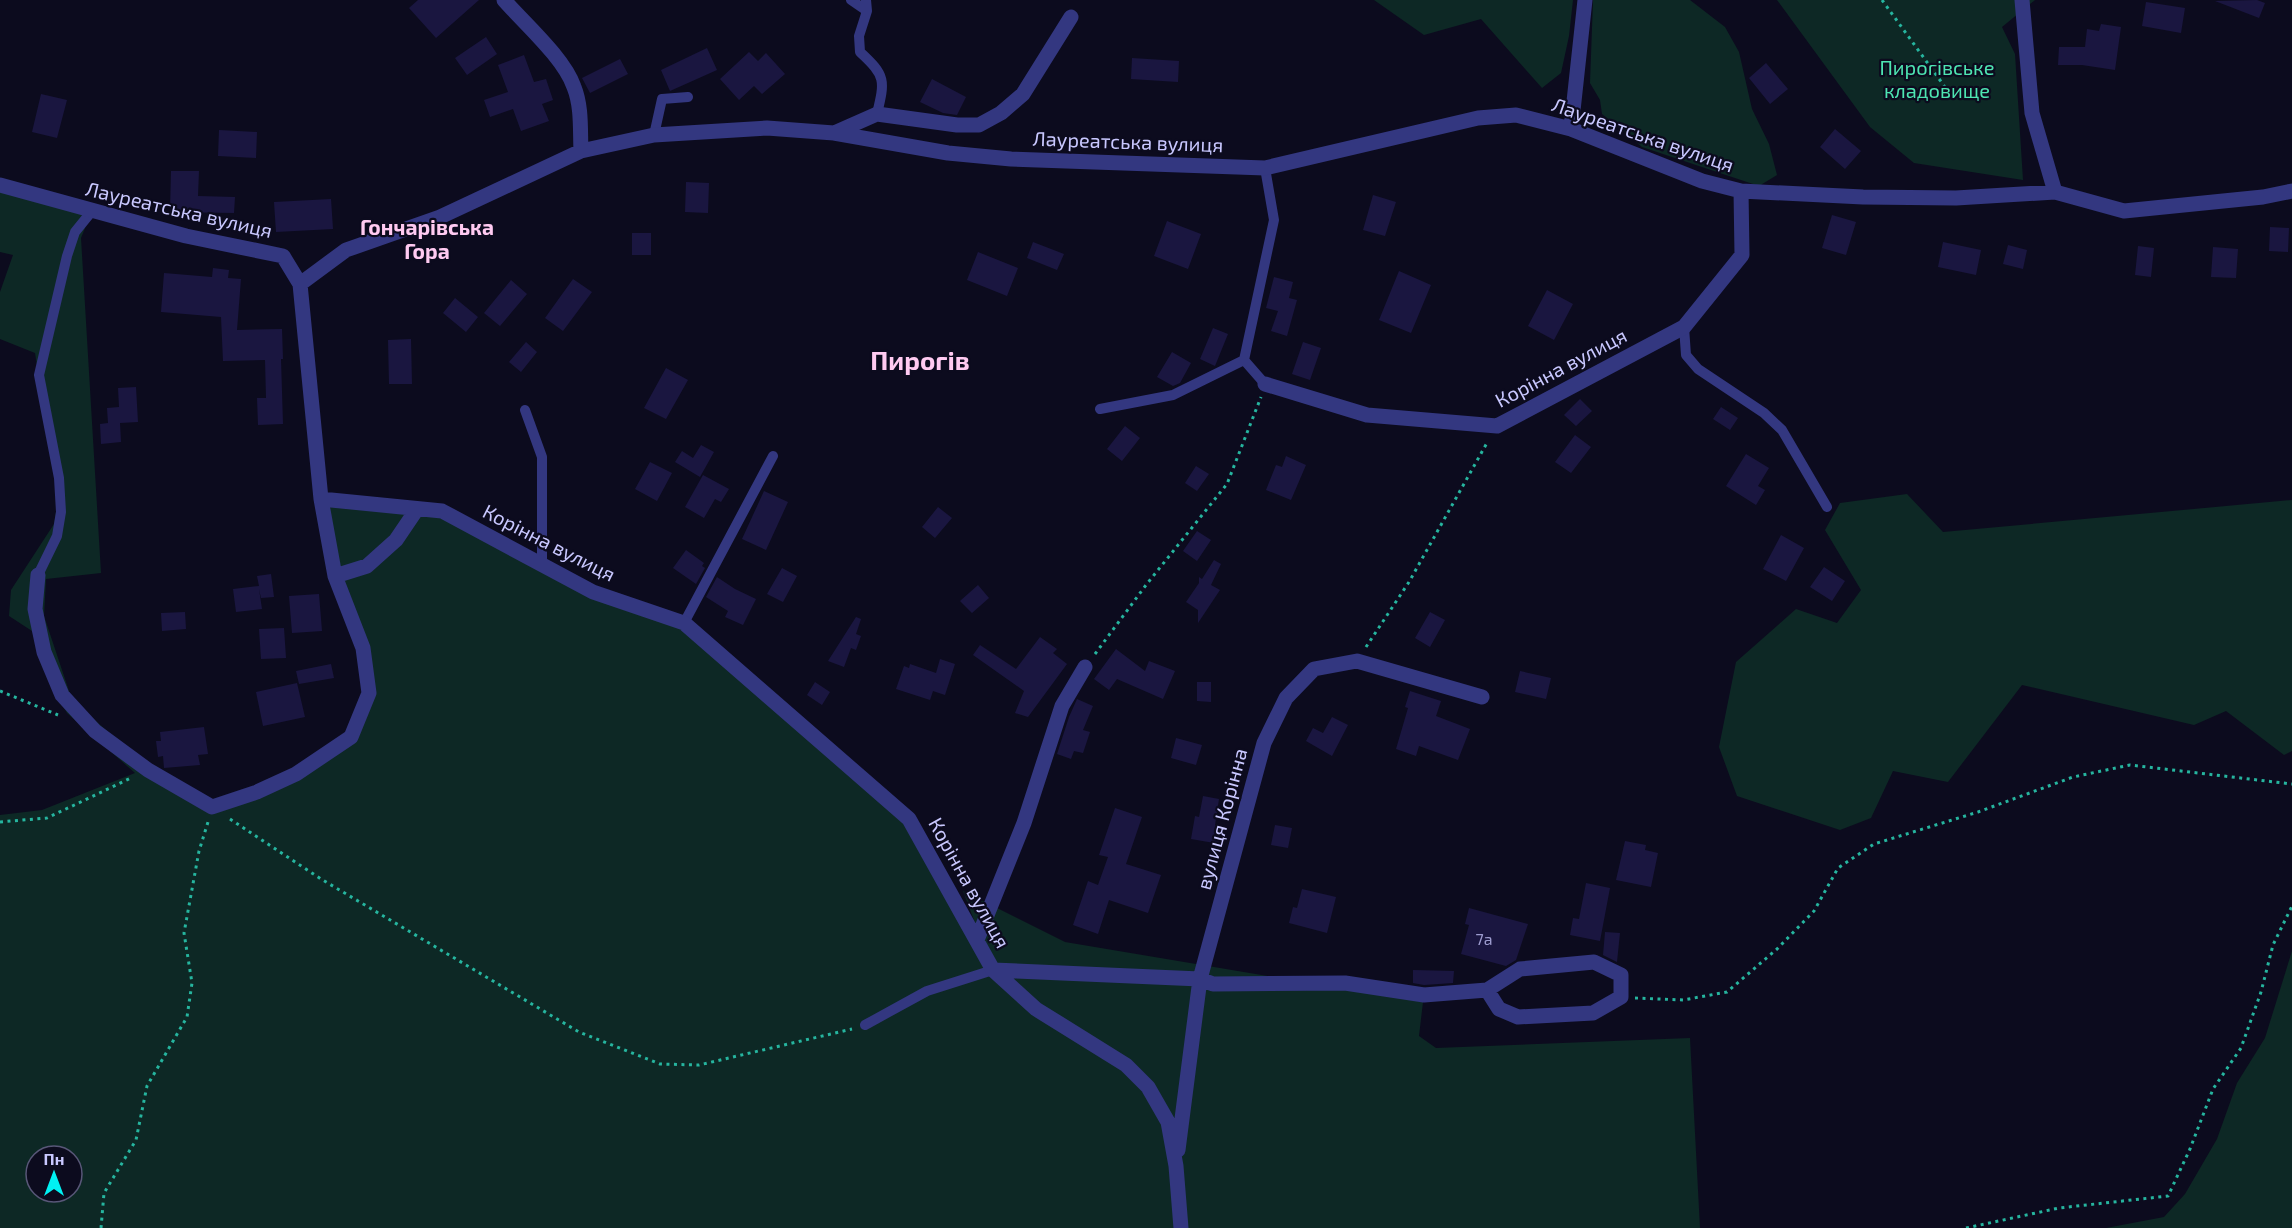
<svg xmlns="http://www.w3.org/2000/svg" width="2292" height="1228" font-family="'Exo 2',sans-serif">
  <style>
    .green { fill: #0d2825; fill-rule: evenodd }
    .building { fill: #1a1640 }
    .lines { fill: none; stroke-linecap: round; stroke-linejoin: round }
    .path { stroke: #26b59f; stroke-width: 3; stroke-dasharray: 3 4.5; stroke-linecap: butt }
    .lane { stroke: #333780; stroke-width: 10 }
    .street { stroke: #333780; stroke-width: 15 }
    .labels { text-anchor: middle; stroke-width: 4.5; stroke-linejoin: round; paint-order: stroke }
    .number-label { font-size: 16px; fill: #9d9ccf }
    .park-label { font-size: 20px; fill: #4ee5b2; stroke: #0c0b1e }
    .street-label { font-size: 20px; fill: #c9c8ff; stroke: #0c0b1e }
    .neighbourhood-label { font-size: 21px; font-weight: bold; fill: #ffcaf1; stroke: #0c0b1e }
    .district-label { font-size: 26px; font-weight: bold; fill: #ffcaf1; stroke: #0c0b1e }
  </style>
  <rect width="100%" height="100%" fill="#0c0b1e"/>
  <path class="green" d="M1374,0H1573L1569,36L1561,73L1542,88L1481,19L1424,35Z
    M1593,0H1690L1725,27L1739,52L1752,109L1769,144L1777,175L1759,186L1642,147L1602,114L1600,100L1590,83Z
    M1777,0H2035L2002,27L2015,54L2023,180L1914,163L1870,127Z
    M0,185L92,211L81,238L101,573L46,579L44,616L72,700L123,745L212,807L257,792L350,737L369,693L321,499L442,511L542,564L684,623L909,819L990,963L963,891L1065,942L1423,1002L1419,1036L1436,1048L1690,1038L1700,1228H0V815L42,810L135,773L67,713L49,682L32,631L9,616L11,590L54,524L58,499L35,353L0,339V292L13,255L0,252ZM36,1156H72V1192H36Z
    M1907,494L1943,532L2292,500V751L2284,755L2226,711L2194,725L2022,685L1948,782L1893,771L1871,818L1840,830L1737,796L1719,747L1736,662L1796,609L1837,623L1861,590L1825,530L1840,503Z
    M2292,951V1228H2106L2164,1217L2185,1194L2217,1139L2237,1083L2265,1038Z"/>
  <path class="building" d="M418,0H479L436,38L409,8Z
    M2257,0L2265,3L2259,18L2215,1Z
    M2146,2L2185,8L2181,33L2142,26Z
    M2101,24L2121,27L2115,70L2082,65H2058L2059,47H2085L2087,29L2099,31Z
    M486,37L497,54L467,75L455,58Z
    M707,48L717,70L670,91L661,70Z
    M749,52L758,61L766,53L785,74L762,94L754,86L739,100L720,79Z
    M524,55L534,82L546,79L553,100L542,104L549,121L521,131L513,109L490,117L484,100L508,92L498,65Z
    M1132,58L1179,61L1178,82L1131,79Z
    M620,59L628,74L590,93L582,78Z
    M1766,63L1788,89L1770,104L1749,78Z
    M932,79L966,97L957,115L943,113L920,102Z
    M41,94L67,100L57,138L32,132Z
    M1835,129L1861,151L1845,169L1820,147Z
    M219,130L257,132L256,158L218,156Z
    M171,171H199L198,196L235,197L234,213L170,212Z
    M686,182L709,183L708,213L685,212Z
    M1373,195L1396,202L1385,236L1363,230Z
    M331,199L333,229L276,232L274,202Z
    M1832,215L1856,222L1846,255L1822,248Z
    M1167,221L1201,234L1188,269L1154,256Z
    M2270,227L2289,228L2288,252L2269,251Z
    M632,233H651V255H632Z
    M1033,242L1064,254L1057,270L1027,258Z
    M1943,242L1981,250L1976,275L1938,267Z
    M2008,245L2027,250L2023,269L2003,264Z
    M2138,246L2154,248L2151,277L2135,275Z
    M2213,247L2238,249L2236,278L2211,277Z
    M978,252L1018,268L1007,296L967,280Z
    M213,268L229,270L228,278L241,279L237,330L282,329L283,359H281L283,424L258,425L257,398H266L265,360L223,361L221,317L161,312L164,273L212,277Z
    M1399,271L1431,285L1411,333L1379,320Z
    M1274,277L1293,282L1289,298L1297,300L1287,336L1271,331L1278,311L1266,308Z
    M573,279L592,292L563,331L545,318Z
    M511,280L527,294L500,326L484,313Z
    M1547,290L1573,304L1554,340L1528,326Z
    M455,298L478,317L466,332L443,313Z
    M1213,328L1228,334L1215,366L1200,359Z
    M411,339L412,384H389L388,340Z
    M526,342L537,352L521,372L509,362Z
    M1303,342L1321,348L1310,380L1292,374Z
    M1172,352L1191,363L1180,383L1173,386L1157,377Z
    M666,368L688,380L666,419L644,408Z
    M136,387L138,422L120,423L121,442L101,444L100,424L108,423L107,408L119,407L118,388Z
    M1580,399L1592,411L1576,426L1564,415Z
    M1721,407L1738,418L1730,430L1713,419Z
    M1125,426L1140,438L1122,461L1107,449Z
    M1575,435L1591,447L1571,473L1555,462Z
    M701,445L714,452L700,477L675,462L682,451L693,458Z
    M1746,454L1769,468L1758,486L1765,490L1756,505L1726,486Z
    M1286,456L1306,465L1291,500L1266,490L1276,465L1282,467Z
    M650,462L672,473L657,501L635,489Z
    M1196,466L1209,474L1197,491L1185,483Z
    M703,475L729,489L721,502L715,499L704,518L685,507Z
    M764,491L788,502L766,550L742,539Z
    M938,507L952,518L935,538L922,527Z
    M1197,531L1211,540L1197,561L1183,551Z
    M1781,535L1804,548L1786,581L1763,569Z
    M686,550L704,563L702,566L705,568L696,584L673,568Z
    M1214,560L1221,564L1211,585L1220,590L1198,623V610L1186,602L1199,583V577L1202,579Z
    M1824,567L1845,581L1832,601L1810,587Z
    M782,568L797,576L783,602L767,594Z
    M271,574L274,597L261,598L259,589L262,609L236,612L233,589L259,586L257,576Z
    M717,577L735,589L756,599L743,625L725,617L728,611L706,597Z
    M978,585L989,598L972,613L960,601Z
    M319,594L322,631L292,633L289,596Z
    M185,612L186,629L162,631L161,613Z
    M1430,612L1445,620L1430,647L1415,638Z
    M856,617L861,619L856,634L861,636L856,650L851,648L844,667L828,661Z
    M284,628L286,658L261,659L259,629Z
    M1040,637L1057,649L1053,653L1067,664L1028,717L1015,713L1024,691L973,655L980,645L1016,669Z
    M1116,649L1145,671L1149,661L1175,671L1163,699L1117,679L1109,690L1094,679Z
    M940,659L955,664L945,695L933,691L930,700L896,689L904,666L909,668L910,664L936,673Z
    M331,664L334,678L299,684L296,671Z
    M1520,671L1551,678L1546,699L1515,692Z
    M815,682L830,692L822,705L807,695Z
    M1197,682H1211V702L1197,701Z
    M297,683L305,717L263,726L256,692Z
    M1410,691L1441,701L1436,716L1470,729L1458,760L1419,746L1416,756L1396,749L1408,708L1405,707Z
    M1077,699L1093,706L1083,730L1090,732L1083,753L1074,751L1071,759L1057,754L1069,717Z
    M1332,717L1348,725L1332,756L1306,741L1313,728L1323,733Z
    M204,727L208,754L198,755L200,765L164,768L163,756L158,757L156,741H161L160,732Z
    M1176,738L1202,745L1196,765L1171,758Z
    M1203,796L1219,799L1215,825L1223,827L1220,844L1191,839L1195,816L1199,817Z
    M1115,808L1142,817L1126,864L1161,875L1148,913L1109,900L1098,934L1073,925L1088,881L1098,885L1108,857L1099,855Z
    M1275,825L1292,828L1288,848L1271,845Z
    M1625,841L1646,845L1645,850L1658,853L1651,887L1616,880Z
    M1586,883L1610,888L1600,941L1570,935L1573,918L1579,919Z
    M1302,889L1336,897L1327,933L1289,923L1293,907L1297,908Z
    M1469,908L1528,924L1516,960L1506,966L1461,954L1469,925L1465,924Z
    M1605,932L1620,933L1617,962L1603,955Z
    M1413,970L1454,971L1453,983L1424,985L1413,983Z"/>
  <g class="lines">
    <path class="path" d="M1882,0L1950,94
      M1366,647L1409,582L1488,441
      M1095,654L1146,585L1227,484L1261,397
      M0,691L58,715
      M230,819L321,879L579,1032L660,1064L699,1065L852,1029
      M0,822L47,818L133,777
      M1635,998L1683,1000L1727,992L1777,949L1814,911L1838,868L1874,844L1978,812L2073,777L2130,765L2292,784
      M101,1228L104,1193L136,1140L147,1086L187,1017L192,983L184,933L199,851L208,822
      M1966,1228L2059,1208L2168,1196L2190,1149L2213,1089L2241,1048L2261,992L2273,945L2292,906"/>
    <path class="lane" d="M851,0L867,11
      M866,0L867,11L859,36L860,52C886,76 885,80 877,114
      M654,135L662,99L688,97
      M1265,168L1274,220L1244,360L1265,384
      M1684,327L1686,355L1698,369L1764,413L1782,430L1827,507
      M1100,409L1173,395L1244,360
      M525,410L542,457V564
      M38,575L57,536L61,512L59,478L39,375L67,256L75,232L92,211
      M684,623L773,456
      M865,1025L927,991L993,970"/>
    <path class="street" d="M504,0C525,24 564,58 574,87C582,107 580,130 581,151
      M2022,0L2032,113L2055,192
      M1571,129L1585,0
      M834,133L877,114L957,125H979L1001,113L1023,94L1071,17
      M0,185L186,236L283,256L300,284L321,499L442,511L593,592L684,623L909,819L993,970L1036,1009L1126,1065L1148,1087L1168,1122L1176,1166L1181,1228
      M300,284L346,250L440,217L581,151L654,135L767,128L834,133L948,153L1011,159L1265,168L1478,118L1516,115L1571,129L1702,181L1741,191L1863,197L1956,198L2055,192L2124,211L2263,197L2292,191
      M1265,384L1367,415L1497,426L1684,327L1742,255L1741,191
      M38,575L35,609L44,652L62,695L95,731L148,770L212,807L257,792L296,774L351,737L369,693L363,648L335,576L321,499
      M335,576L367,566L396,540L417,509
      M977,940L1024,823L1062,706L1085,667
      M993,970L1200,979L1213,984L1345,983L1424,995L1487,990L1499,1009L1518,1017L1593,1013L1621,997V975L1594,962L1520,969L1487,990
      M1178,1150L1200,979L1264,743L1286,698L1314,669L1357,661L1482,697"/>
  </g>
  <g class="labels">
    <g class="number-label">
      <text x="1484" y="945">7а</text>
    </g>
    <g class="park-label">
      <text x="1937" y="75">Пирогівське<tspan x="1937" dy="23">кладовище</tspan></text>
    </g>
    <g class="street-label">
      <text transform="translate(1643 135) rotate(19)" y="7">Лауреатська вулиця</text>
      <text transform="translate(1128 142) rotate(2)" y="7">Лауреатська вулиця</text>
      <text transform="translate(179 210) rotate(13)" y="7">Лауреатська вулиця</text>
      <text transform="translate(1561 368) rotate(-28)" y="7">Корінна вулиця</text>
      <text transform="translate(549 543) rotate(27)" y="7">Корінна вулиця</text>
      <text transform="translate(1222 819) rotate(-75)" y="7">вулиця Корінна</text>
      <text transform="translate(969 883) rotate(61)" y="7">Корінна вулиця</text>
    </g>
    <g class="neighbourhood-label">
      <text x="427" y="235">Гончарівська<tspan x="427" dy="24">Гора</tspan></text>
    </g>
    <g class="district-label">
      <text x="920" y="370">Пирогів</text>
    </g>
  </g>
  <g transform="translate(54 1174)"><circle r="28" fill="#0c0b1e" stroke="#585778" stroke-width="1.5"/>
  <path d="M0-4.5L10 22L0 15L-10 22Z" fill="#00f1f3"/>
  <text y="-9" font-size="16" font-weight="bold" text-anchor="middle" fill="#c9c8ff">Пн</text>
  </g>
</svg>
